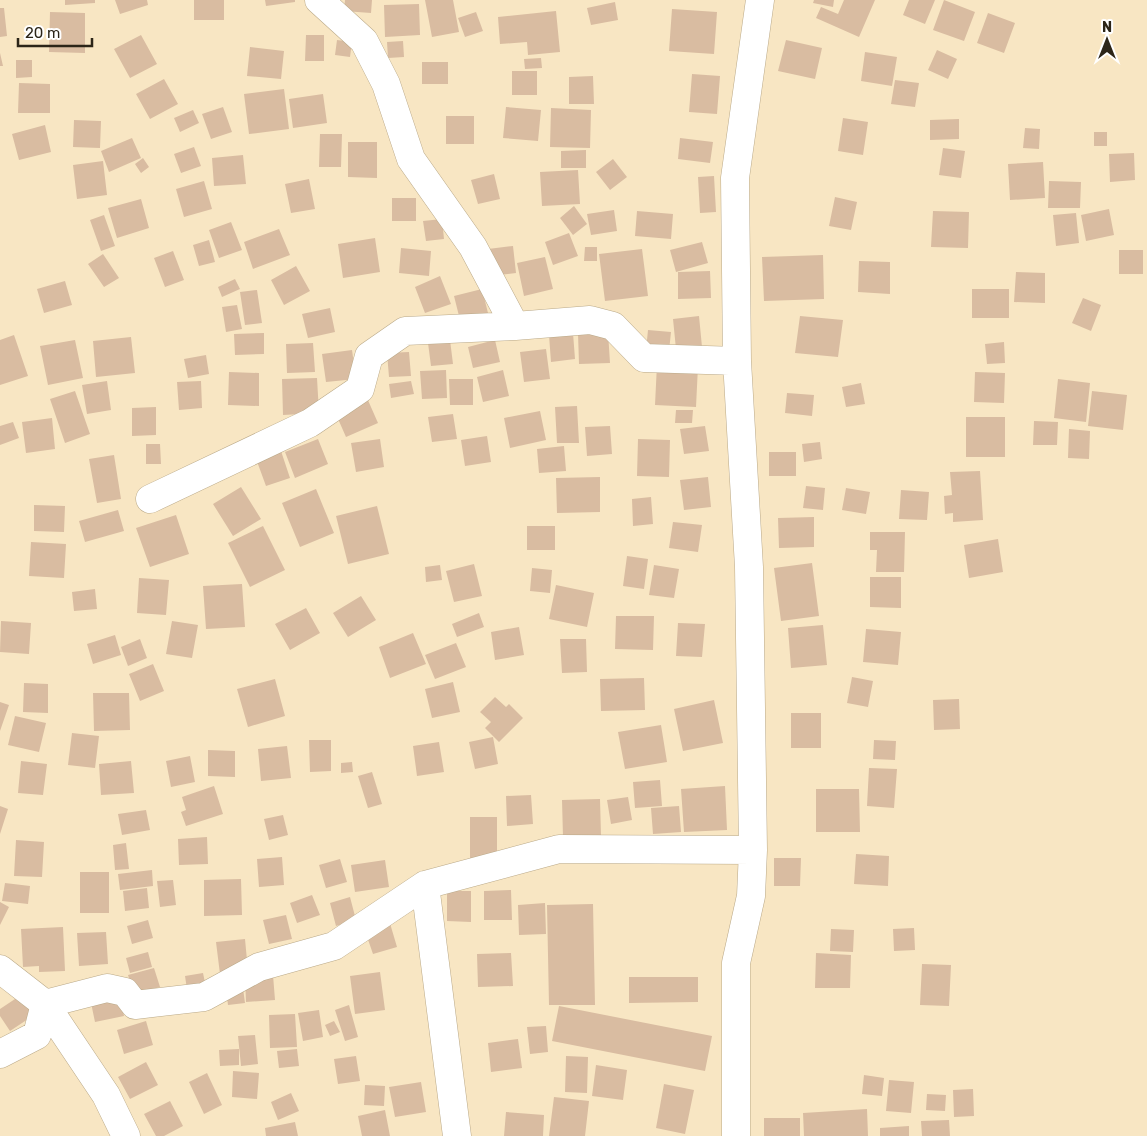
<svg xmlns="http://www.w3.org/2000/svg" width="1147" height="1136" font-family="Rubik,sans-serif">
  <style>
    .building { fill: #d9bca1 }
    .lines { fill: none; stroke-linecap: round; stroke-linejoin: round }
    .minor-casing { stroke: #baa988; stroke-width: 29 }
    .minor { stroke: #fff; stroke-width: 28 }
  </style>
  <rect width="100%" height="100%" fill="#f8e6c3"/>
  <path class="building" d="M65,0H95V3L65,5Z
    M115,0H147L148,5L120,14Z
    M194,0H224V20H194Z
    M265,0H295V2L266,6Z
    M345,0H372L371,13L344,11Z
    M425,0H453L459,32L432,37Z
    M814,0H834L833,7L813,3Z
    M844,0H875L859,37L816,18L821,7L838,14Z
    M909,0H935L925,24L903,15Z
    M944,0L975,12L964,41L933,30Z
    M615,2L618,20L591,25L587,8Z
    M419,4L420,35L385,37L384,5Z
    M0,8H4L7,36L0,37Z
    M672,9L717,12L714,54L669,51Z
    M556,11L560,52L528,55L527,42L500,44L498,17Z
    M50,12L85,13V53L49,52Z
    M476,12L483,31L465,37L458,18Z
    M988,13L1015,23L1004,53L977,43Z
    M141,35L157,64L130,78L114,49Z
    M306,35H324V61H305Z
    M337,40L352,42L350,57L335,55Z
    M786,40L822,48L815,79L778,71Z
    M403,41L404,57L388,58L387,42Z
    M250,47L284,51L281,79L247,76Z
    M937,50L957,59L948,79L928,70Z
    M865,52L897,57L892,86L861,81Z
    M0,53L3,66H0Z
    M541,58L542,68L525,69L524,59Z
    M16,60H32V77L16,78Z
    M422,62H448V84H422Z
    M512,71H537V95H512Z
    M692,74L720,76L717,114L689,112Z
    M593,76L594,104H569V77Z
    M164,79L178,104L150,119L136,94Z
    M895,80L919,83L915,107L891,104Z
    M19,83L50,84V113H18Z
    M284,89L289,129L249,134L244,94Z
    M323,94L327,123L293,128L289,99Z
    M223,107L232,132L211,139L202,114Z
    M506,107L541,110L538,141L503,138Z
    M551,108L591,110L590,148L550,147Z
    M193,110L199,123L180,132L174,118Z
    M446,116H474V144H446Z
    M843,118L868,122L863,155L838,151Z
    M959,119V139L930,140V120Z
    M74,120L101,121L100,148L73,147Z
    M45,125L51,152L19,160L12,134Z
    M1025,128L1040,129L1039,149L1023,148Z
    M1094,132H1107V146H1094Z
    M320,134H342L341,167H319Z
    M132,138L141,158L109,172L101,151Z
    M680,138L713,142L710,163L678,159Z
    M348,142H377V178L348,177Z
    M194,147L201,166L181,173L174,154Z
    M943,148L965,151L961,178L939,175Z
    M586,150V168H561V151Z
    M1134,153L1135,180L1110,182L1109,154Z
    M243,155L246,184L214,186L212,158Z
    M143,158L149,167L141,173L135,164Z
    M613,159L627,177L610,190L596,172Z
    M103,161L107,195L77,199L73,165Z
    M1043,162L1045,198L1010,200L1008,164Z
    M578,170L580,204L542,206L540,172Z
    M494,174L500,199L478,204L471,180Z
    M714,176L716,212L700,213L698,177Z
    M309,179L315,209L291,213L285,184Z
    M204,181L212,209L184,217L176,189Z
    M1049,181L1081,182L1080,208H1048Z
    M835,197L857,202L851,230L829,226Z
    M392,198H416V221H392Z
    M141,199L149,228L117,238L108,208Z
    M574,206L587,224L573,235L560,218Z
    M1109,209L1114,235L1086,241L1081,215Z
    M614,210L617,231L591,235L587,214Z
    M637,211L673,214L671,239L635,236Z
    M933,211L969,212L968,248L931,247Z
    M1076,213L1079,243L1056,246L1053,215Z
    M104,215L115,246L101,251L90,220Z
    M442,219L444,239L426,241L423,221Z
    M231,222L242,250L219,258L209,230Z
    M279,229L290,255L253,269L244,242Z
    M569,233L578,256L553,265L545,242Z
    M375,238L380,272L343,278L338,244Z
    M209,240L215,262L199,266L193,245Z
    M702,242L708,263L676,272L670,250Z
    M513,246L516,273L491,276L488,249Z
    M585,247H597V261H584Z
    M401,248L431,251L429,276L399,273Z
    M642,249L648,296L605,301L599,254Z
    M1119,250H1143V274H1119Z
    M173,251L184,280L165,287L154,258Z
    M103,254L119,278L104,287L88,264Z
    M823,255L824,299L764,301L762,257Z
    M545,257L553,289L524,296L517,263Z
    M859,261L890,262V294L858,292Z
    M296,266L310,291L284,305L271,280Z
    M710,271L711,298L678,299V272Z
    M1016,272L1045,273V303L1014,302Z
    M440,276L451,304L425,313L415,287Z
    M235,279L240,289L222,297L218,287Z
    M65,281L72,305L44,313L37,289Z
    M482,289L488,313L460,320L454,296Z
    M972,289H1009V318H972Z
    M257,290L262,323L245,325L240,292Z
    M1083,298L1101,305L1091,331L1072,323Z
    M237,305L242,329L226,332L222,307Z
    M330,308L335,332L308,338L302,314Z
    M699,316L702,347L676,349L673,319Z
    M800,316L843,320L838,357L795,353Z
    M648,330L671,332L669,351L646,350Z
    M608,332L610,363L579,364L578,333Z
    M264,333V354L235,355L234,334Z
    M573,333L575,359L551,362L549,335Z
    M14,335L28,376L0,385V340Z
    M131,337L135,373L96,377L93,341Z
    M75,340L83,378L48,385L40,346Z
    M450,340L453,364L431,366L428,343Z
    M495,340L500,362L473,368L468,347Z
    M1004,342L1005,363L987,364L985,344Z
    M313,343L315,372L287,373L286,344Z
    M546,349L550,379L524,382L520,352Z
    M352,350L356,379L326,382L322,354Z
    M409,352L411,376L389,377L387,353Z
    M206,355L209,374L188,378L184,359Z
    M657,364L698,366L696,407L655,405Z
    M446,370L447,398L422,399L420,371Z
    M503,370L509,396L483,402L477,377Z
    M229,372L259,373V406L228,405Z
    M975,372L1005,373L1004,403L974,402Z
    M317,378L319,413L283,415L282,379Z
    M449,379H473V405H450Z
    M1058,379L1090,383L1086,422L1054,418Z
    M107,381L111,410L87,414L82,385Z
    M201,381L202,408L179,410L177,382Z
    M411,381L414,394L391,398L389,384Z
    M861,383L865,404L846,407L842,387Z
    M75,391L90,434L65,443L50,399Z
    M1092,391L1127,395L1123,430L1088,426Z
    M787,393L814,395L812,416L785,413Z
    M367,398L378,423L346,437L335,412Z
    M577,406L579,443H557L555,407Z
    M156,407V435L132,436V408Z
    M676,410H693L692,423H675Z
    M540,411L546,440L510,448L504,418Z
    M453,414L457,439L432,442L428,417Z
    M966,417H1005V457H966Z
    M52,418L55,449L26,453L22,422Z
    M1034,421L1058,422L1057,445H1033Z
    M13,422L19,438L0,445V426Z
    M610,426L612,454L587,456L585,427Z
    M705,426L709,451L684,454L680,429Z
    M1069,429L1090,431L1089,459L1068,458Z
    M487,436L491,462L465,466L461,440Z
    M318,439L328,464L295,478L285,452Z
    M380,439L384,467L356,472L351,443Z
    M638,439L670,440L669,477L637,476Z
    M820,442L822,459L804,462L802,444Z
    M146,444H160L161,464H146Z
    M564,446L566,471L539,473L537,449Z
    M280,448L290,478L266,486L255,456Z
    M769,452H796V476H769Z
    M114,455L121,499L97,503L89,459Z
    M980,471L983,520L953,522V513L945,514L944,496L952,495L950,472Z
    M600,477V512L557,513L556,478Z
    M708,477L711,507L684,510L680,480Z
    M806,486L825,488L823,510L803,508Z
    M241,487L261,519L233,536L213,504Z
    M846,488L870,492L866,514L842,510Z
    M316,489L334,533L300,547L282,503Z
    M901,490L929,492L927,520L899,519Z
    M651,497L653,524L633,526L632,499Z
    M34,505L65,506L64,532L34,531Z
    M377,506L389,554L348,564L336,516Z
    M118,510L124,531L85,542L79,521Z
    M176,515L189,554L150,567L136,528Z
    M814,517V547L779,548L778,518Z
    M673,522L702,525L698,552L669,548Z
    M263,526L285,570L250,587L228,543Z
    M527,526H555V550H527Z
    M870,532H905L904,572H876L877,550H870Z
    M998,539L1003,572L969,578L964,545Z
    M31,542L66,544L64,578L29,576Z
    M627,556L648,559L644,589L623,586Z
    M812,563L819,616L781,621L774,568Z
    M474,564L482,596L454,602L446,571Z
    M440,565L442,580L426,582L425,567Z
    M654,565L679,569L674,598L649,595Z
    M532,568L552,570L550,593L530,591Z
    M870,577H901V608L870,607Z
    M139,578L169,580L166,615L137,613Z
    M242,584L245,627L206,629L203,586Z
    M556,585L594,593L587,627L549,619Z
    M95,589L97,609L74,611L72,592Z
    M361,596L376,620L348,637L333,613Z
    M306,608L320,633L290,650L275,624Z
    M479,613L484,627L457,637L452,624Z
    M616,616H654L653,650L615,649Z
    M1,621L31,623L29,654L0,652Z
    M172,621L198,625L192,658L166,654Z
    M678,623L705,624L702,657L676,656Z
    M823,625L827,665L791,668L788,628Z
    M519,627L524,655L495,660L491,632Z
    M866,629L901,632L898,665L863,662Z
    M413,633L426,664L390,678L379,647Z
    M115,635L121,655L93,664L87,644Z
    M140,639L147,658L128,666L121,647Z
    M560,639H586L587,672L562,673Z
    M456,643L466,667L435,679L425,655Z
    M153,664L164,691L140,701L129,674Z
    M852,677L873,681L868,707L847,703Z
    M644,678L645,710L601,711L600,679Z
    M275,679L285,716L248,727L237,689Z
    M453,682L460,712L432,718L425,689Z
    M24,683L48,684V713L23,712Z
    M93,693H129L130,730L94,731Z
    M495,697L506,707L509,704L523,718L499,742L485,728L491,722L480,712Z
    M959,699L960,729L934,730L933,700Z
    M714,700L723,743L683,751L674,709Z
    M0,702L9,705L0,731Z
    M791,713H821V748H791Z
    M15,716L46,723L39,752L8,745Z
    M661,725L667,762L625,769L618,732Z
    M72,733L99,736L95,768L68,765Z
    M493,737L498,764L475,769L469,742Z
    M309,740H331V771L310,772Z
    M874,740L896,741L895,760L873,759Z
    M439,742L444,772L417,776L413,746Z
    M287,746L291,778L261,781L258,749Z
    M208,750L235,751V777L208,776Z
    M190,756L195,782L171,787L166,761Z
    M21,761L47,764L43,795L18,793Z
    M131,761L134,793L101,795L99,764Z
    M352,762L353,772L341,773V763Z
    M869,768L897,769L894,808L867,806Z
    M372,772L382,804L368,808L358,776Z
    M660,780L662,806L635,808L633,782Z
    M214,786L223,814L186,826L181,812L186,810L182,797Z
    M725,786L727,830L684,832L681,789Z
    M816,789H859L860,832H816Z
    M531,795L533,824L507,826L506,796Z
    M628,797L632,820L611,824L607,800Z
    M600,799L601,836L563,837L562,800Z
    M0,806L8,809L0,834Z
    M679,806L681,832L653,834L651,808Z
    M146,810L150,830L122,835L118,814Z
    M283,815L288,835L269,840L264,819Z
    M470,817H497V858H470Z
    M207,837L208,864L179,865L178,839Z
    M16,840L44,842L42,877L14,876Z
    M126,843L129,869L115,870L113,845Z
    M856,854L889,856L888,886L854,884Z
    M282,857L284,885L259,887L257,859Z
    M774,858H801L800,886H774Z
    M340,859L347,882L326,888L319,865Z
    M385,860L389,887L355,892L351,865Z
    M152,870L153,886L120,890L118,874Z
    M80,872H109V913H80Z
    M241,879L242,915L204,916V880Z
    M173,880L176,905L160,907L157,881Z
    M5,883L30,886L28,904L2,901Z
    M147,888L149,908L125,911L123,891Z
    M511,890L512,920H484V891Z
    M447,891H471V922L447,921Z
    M312,895L320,915L297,923L290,903Z
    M350,897L356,920L336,926L330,903Z
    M0,902L9,907L0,925Z
    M545,903L546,934L519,935L518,905Z
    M593,904L595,1005H549L547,905Z
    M286,915L292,939L269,944L263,920Z
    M148,920L153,938L132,944L127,926Z
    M389,920L397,947L373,954L364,928Z
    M63,927L65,971L39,972V966L23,967L21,929Z
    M914,928L915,950L894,951L893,929Z
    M831,929L854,930L853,952L830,951Z
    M106,932L108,964L79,966L77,933Z
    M245,939L248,971L220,974L216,942Z
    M148,952L152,967L130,973L126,958Z
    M511,953L513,986L478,987L477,954Z
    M816,953L851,955L850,988H815Z
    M922,964L951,965L949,1006L920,1005Z
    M154,968L160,987L134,994L128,975Z
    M380,972L385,1010L355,1014L350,976Z
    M203,973L207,992L188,996L185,976Z
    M273,975L275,1000L246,1002L245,977Z
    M629,977H698V1002L629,1003Z
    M243,988L245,1003L228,1005L226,990Z
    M119,991L124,1016L95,1022L90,998Z
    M21,995L34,1015L10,1031L0,1016V1009Z
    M349,1005L358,1037L345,1041L335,1010Z
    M559,1006L712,1036L705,1071L552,1041Z
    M319,1010L323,1037L303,1041L298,1013Z
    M295,1014L297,1047L270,1048L269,1015Z
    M146,1021L153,1045L124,1054L117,1030Z
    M334,1021L340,1032L330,1036L325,1025Z
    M546,1026L548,1052L530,1054L527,1027Z
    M255,1035L258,1064L241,1066L238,1036Z
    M518,1039L522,1068L491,1072L488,1043Z
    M239,1049V1065L220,1066L219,1050Z
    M297,1049L299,1066L279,1068L277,1051Z
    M356,1056L360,1081L338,1084L334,1059Z
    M566,1056L588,1057L587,1093L565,1092Z
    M146,1062L158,1085L130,1099L118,1077Z
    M596,1065L627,1070L623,1100L592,1096Z
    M233,1071L259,1073L257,1099L232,1097Z
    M207,1073L222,1105L204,1114L189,1082Z
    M864,1075L884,1078L882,1096L862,1094Z
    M889,1080L914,1082L911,1113L886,1111Z
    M421,1082L426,1112L395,1117L389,1087Z
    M664,1084L694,1090L685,1134L656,1128Z
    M365,1085L385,1086L384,1106L364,1105Z
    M973,1089L974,1116L954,1117L953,1090Z
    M291,1093L299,1111L278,1120L271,1102Z
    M927,1094L946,1095L945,1111L926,1110Z
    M554,1097L589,1101L585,1136H549Z
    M170,1101L183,1126L164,1136H156L144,1114Z
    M867,1109L868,1136H804L803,1113Z
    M385,1110L390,1136H362L358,1116Z
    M506,1112L544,1115L543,1136H504Z
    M764,1118H800V1136H764Z
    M949,1120L950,1136H922L921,1121Z
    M295,1122L298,1136H266L265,1128Z
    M909,1126V1136H880V1128Z"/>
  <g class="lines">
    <g class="minor-casing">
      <path id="minor" d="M319,0L364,41L386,84L411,159L473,247L515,326
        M150,499L310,423L360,389L369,356L405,331L515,326L590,320L613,326L644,358L737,361
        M425,885L457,1136
        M0,969L45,1004L106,1095L126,1136
        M0,1054L37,1035L45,1004L107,988L125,992L135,1005L204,997L259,967L334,946L425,885L559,849L753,850
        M736,1136V963L751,896L753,850L749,567L737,361L735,178L760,0"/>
    </g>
    <use href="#minor" class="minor"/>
  </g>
  <g transform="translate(1107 40)" stroke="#ffffff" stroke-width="4" paint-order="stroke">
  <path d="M0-4L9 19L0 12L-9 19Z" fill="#2c2518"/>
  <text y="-8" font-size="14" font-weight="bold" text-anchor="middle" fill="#2c2518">N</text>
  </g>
  <path d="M18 38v8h74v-8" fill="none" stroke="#2c2518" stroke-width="2.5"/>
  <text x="25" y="38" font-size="15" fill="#2c2518" stroke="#ffffff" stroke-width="4" paint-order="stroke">20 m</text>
</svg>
